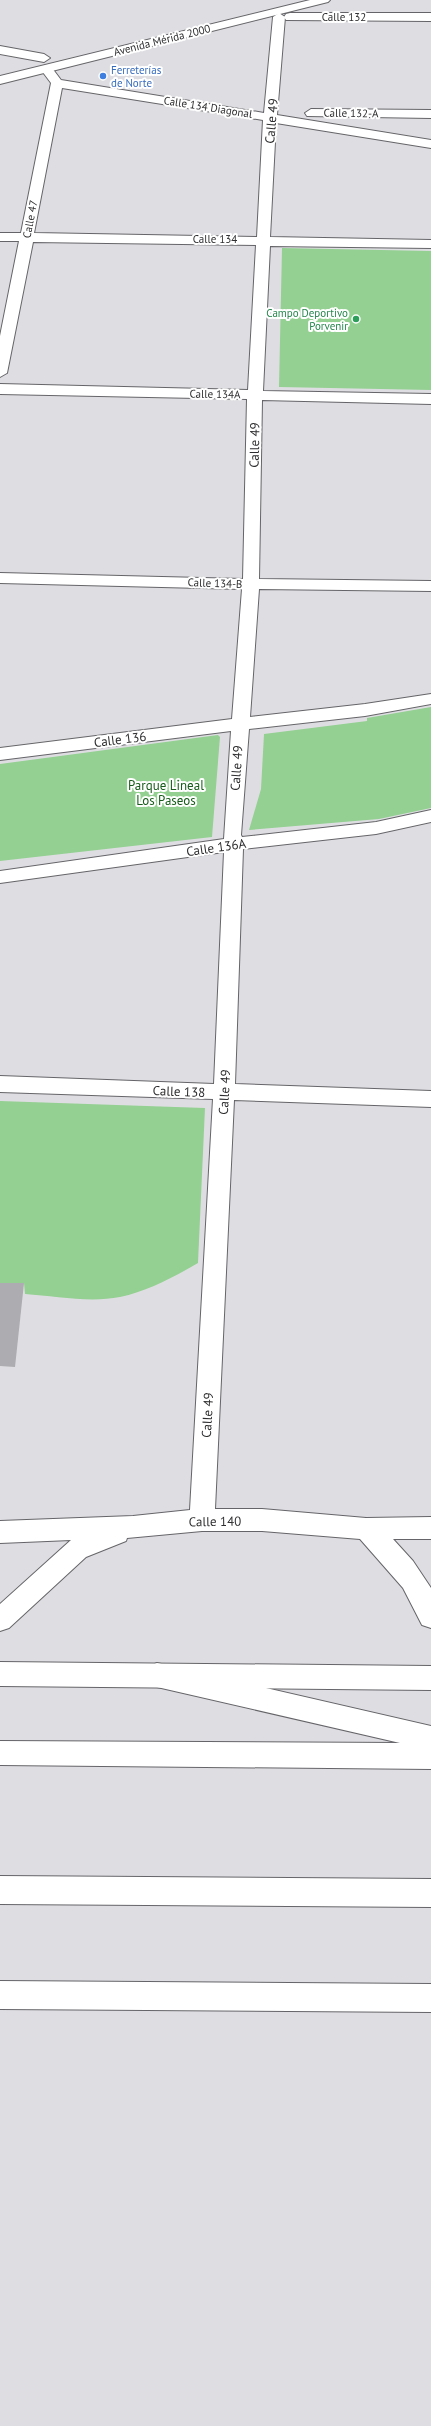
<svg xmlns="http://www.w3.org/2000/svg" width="431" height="2426" font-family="'PT Sans',sans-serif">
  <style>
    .green { fill: #94d092 }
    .building { fill: #acacb1 }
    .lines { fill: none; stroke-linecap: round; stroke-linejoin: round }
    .street-casing { stroke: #656569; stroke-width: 2 }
    .secondary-casing { stroke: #656569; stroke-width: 2 }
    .highway-casing { stroke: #656569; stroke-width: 2 }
    .street { fill: #fff; fill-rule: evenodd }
    .secondary { fill: #fff; fill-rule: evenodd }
    .highway { fill: #fff; fill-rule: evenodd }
    .shop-dot { fill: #3f7fe0; stroke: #fff; stroke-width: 1.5 }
    .leisure-dot { fill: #2e9e5b; stroke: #fff; stroke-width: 1.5 }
    .labels { text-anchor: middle; stroke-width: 4; stroke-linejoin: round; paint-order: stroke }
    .far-street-label { font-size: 11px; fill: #2d2d2f; stroke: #fff }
    .far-shop-label { font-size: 11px; fill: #366cbe; stroke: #fff; text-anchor: start }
    .far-leisure-label { font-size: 11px; fill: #27864d; stroke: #fff; text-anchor: end }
    .street-label { font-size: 13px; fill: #2d2d2f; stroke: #fff }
    .park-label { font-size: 13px; fill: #175c1a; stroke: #fff }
  </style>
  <rect width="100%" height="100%" fill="#dedee2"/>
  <path class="green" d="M282,248L431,251V390L279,387Z
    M431,707V808L379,819L249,830L261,789L264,734L367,721V718Z
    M218,735L220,737L212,837L0,861V764Z
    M0,1101L205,1108L198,1263C174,1277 148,1291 120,1297C90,1303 55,1296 25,1294L24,1283H0Z"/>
  <path class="building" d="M0,1283H24L15,1367L0,1366Z"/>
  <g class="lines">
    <g class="street-casing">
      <path id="street" d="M279,13L285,17L277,115L431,140V148L276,123L270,237L431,240V248L270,246L263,391L431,394V404L262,400L259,579L431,581V591L259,589L250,717L365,704L431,694V704L365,716L249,729L241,835L242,837L376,822L431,810V822L376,834L243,849L235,1084L431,1091V1107L234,1100L215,1509H262L366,1518L431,1517V1539H393L413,1561L431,1588V1628L422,1625L403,1588L360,1539L262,1531H202L127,1538L126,1541L86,1557L9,1628L0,1631V1604L71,1540L0,1543V1521L133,1516L190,1510L213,1099L0,1092V1076L214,1084L224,852L0,883V871L224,839L231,731L0,760V748L232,719L242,589L0,583V573L243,579L247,399L0,394V384L248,390L256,245L33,242L7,373L0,377V336L19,241H0V233H21L51,83L42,71L44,68H52L61,80L264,113L273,17ZM62,88L263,120L257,237L34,233Z
        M311,109L431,110V118L307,116L305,113Z"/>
    </g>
    <g class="secondary-casing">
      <path id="secondary" d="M310,0H330L328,2L0,84V76Z
        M290,13H431V21L286,20L284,17L286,14Z
        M0,46L44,54L50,58L44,62L0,54Z
        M0,1662L431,1666V1690L0,1686Z
        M0,1981L431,1984V2012L0,2009Z"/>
    </g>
    <g class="highway-casing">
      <path id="highway" d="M157,1663L431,1726V1769L0,1765V1741L400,1743L157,1687L148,1683L144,1675L148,1667Z
        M0,1876L431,1879V1907L0,1904Z"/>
    </g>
    <use href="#street" class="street"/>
    <use href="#secondary" class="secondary"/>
    <use href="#highway" class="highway"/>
  </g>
  <circle class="shop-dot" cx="103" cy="76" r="4"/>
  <circle class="leisure-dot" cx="356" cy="319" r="4"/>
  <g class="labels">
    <g class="far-street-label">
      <text x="344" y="21">Calle 132</text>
      <text transform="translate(162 40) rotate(-14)" y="4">Avenida Mérida 2000</text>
      <text transform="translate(208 107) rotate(9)" y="4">Calle 134 Diagonal</text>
      <text transform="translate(351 113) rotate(1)" y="4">Calle 132-A</text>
      <text transform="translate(30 219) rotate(-79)" y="4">Calle 47</text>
      <text x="215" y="243">Calle 134</text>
      <text transform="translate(215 394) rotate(1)" y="4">Calle 134A</text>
      <text transform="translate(215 583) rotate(2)" y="4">Calle 134-B</text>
    </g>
    <g class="far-shop-label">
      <text x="111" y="74">Ferreterías<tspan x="111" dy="13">de Norte</tspan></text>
    </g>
    <g class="far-leisure-label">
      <text x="348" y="317">Campo Deportivo<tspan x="348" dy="13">Porvenir</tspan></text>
    </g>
    <g class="street-label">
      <text transform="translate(271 121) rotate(-85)" y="5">Calle 49</text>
      <text transform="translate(254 445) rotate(-89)" y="5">Calle 49</text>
      <text transform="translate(120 739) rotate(-7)" y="5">Calle 136</text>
      <text transform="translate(236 768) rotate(-86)" y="5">Calle 49</text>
      <text transform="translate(216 847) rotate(-8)" y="5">Calle 136A</text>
      <text transform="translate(179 1091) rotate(2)" y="5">Calle 138</text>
      <text transform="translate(224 1092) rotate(-87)" y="5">Calle 49</text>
      <text transform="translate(207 1415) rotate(-87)" y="5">Calle 49</text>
      <text transform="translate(215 1521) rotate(-1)" y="5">Calle 140</text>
    </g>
    <g class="park-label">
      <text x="166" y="790">Parque Lineal<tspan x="166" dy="15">Los Paseos</tspan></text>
    </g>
  </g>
</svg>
